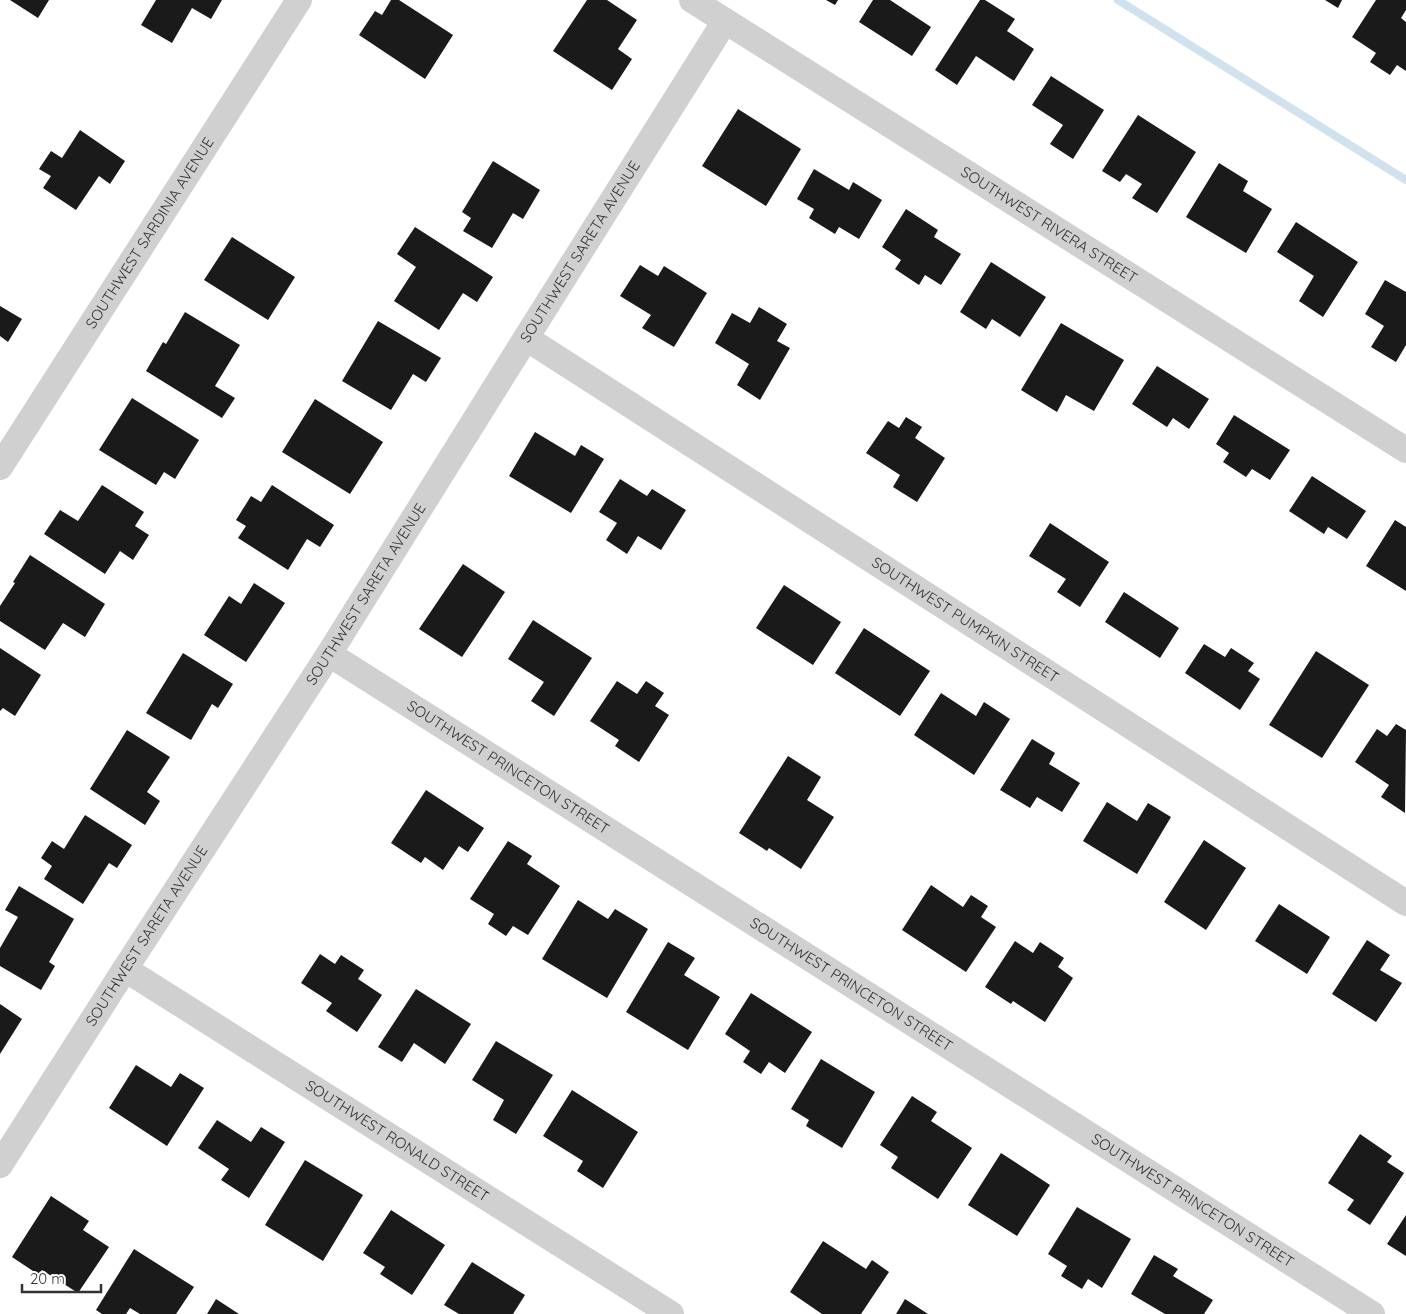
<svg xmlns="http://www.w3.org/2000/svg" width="1406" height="1314" font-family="Quicksand,sans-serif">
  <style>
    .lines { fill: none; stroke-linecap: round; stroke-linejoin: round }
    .stream { stroke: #cfe2ee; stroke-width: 8 }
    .building { fill: #1a1a1a }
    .street { stroke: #d0d0d0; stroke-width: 26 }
    .labels { text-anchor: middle; stroke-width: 5; stroke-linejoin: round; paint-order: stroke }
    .street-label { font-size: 15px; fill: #333; stroke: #fff }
  </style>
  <rect width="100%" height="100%" fill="#fff"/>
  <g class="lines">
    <path class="stream" d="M1118,0L1406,180"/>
  </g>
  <path class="building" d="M10,0H49L38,18Z
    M156,0H222L211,19L192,8L172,43L141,25Z
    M391,0H399L453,35L425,79L359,35L375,11L382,15Z
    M587,0H607L637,20L618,49L632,59L612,90L553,51Z
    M826,0H838L835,5Z
    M873,0H890L931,27L912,56L859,22Z
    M980,0H985L1015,19L1007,31L1034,49L1014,81L976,56L957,85L935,70Z
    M1325,0H1342L1338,8Z
    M1376,0H1406V10L1401,18L1406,22V71L1397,65L1390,75L1370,62L1376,53L1352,37Z
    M1051,76L1104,110L1073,159L1050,144L1063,125L1032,105Z
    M738,109L801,149L766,206L702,166Z
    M1138,115L1196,152L1157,213L1132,198L1142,184L1126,174L1120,182L1102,171Z
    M80,130L125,161L110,184L99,176L76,210L43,188L51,176L39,169L51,151L62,158Z
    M493,161L540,190L523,219L513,213L492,248L463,231L471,218L462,212Z
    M1219,163L1248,181L1243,191L1272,209L1246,253L1186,217Z
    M814,169L849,190L853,182L882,200L859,239L839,227L835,234L809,218L814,209L797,199Z
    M906,209L938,230L934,237L961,254L941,285L925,275L919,285L895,269L901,260L882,247Z
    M1296,222L1358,262L1323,317L1299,301L1314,276L1277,252Z
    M415,227L493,277L477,302L463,293L439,330L394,301L416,267L397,254Z
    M232,237L295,277L268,320L204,280Z
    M991,262L1046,297L1020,337L992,319L986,329L960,312Z
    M640,265L658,276L664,266L707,293L674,347L642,328L651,315L620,296Z
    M1385,280L1406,292V345L1396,362L1371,347L1384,326L1365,314Z
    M0,306L22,319L8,342L0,336Z
    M759,307L787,324L777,341L790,348L760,400L737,385L749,364L715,343L732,313L750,323Z
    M185,312L240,345L215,386L235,398L222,418L146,371L163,342L166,344Z
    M378,321L441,358L426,382L413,374L391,410L342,381Z
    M1061,323L1124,360L1094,411L1066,395L1057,412L1021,390Z
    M1157,366L1209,399L1189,429L1173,418L1167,427L1132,404Z
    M132,398L199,440L175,479L164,472L156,485L99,450Z
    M315,399L383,442L350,494L282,452Z
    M1234,415L1290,450L1270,480L1252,469L1246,477L1223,462L1229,453L1216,444Z
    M906,417L922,427L915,438L945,458L917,502L893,487L900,475L866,453L888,421L899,428Z
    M535,432L575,456L581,445L604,459L571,513L509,476Z
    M1312,476L1366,511L1347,539L1328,527L1324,534L1289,511Z
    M620,479L647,496L652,489L686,510L661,550L638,536L627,554L606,540L617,523L599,512Z
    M102,485L144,512L135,526L149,535L133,560L120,551L105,574L44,534L60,510L78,521Z
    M272,485L334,525L320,547L307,539L288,570L238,538L246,526L236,520L251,496L261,502Z
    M1395,520L1406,527V591L1366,566Z
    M1050,523L1109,562L1080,607L1057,592L1066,579L1029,556Z
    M30,555L105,604L85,637L63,623L45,650L0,621V606L15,583L13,582Z
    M463,564L505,592L462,657L419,629Z
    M254,583L285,603L246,662L204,635L229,596L241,604Z
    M784,585L841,622L813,665L756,628Z
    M1124,592L1179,628L1160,658L1105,622Z
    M533,620L592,658L554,716L531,701L544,682L508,659Z
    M864,628L930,671L900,716L835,673Z
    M1204,644L1225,657L1231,648L1254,663L1248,671L1260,679L1240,710L1185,673Z
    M0,648L41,675L15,716L3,708L0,711Z
    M1316,651L1369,685L1322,758L1269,725Z
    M183,653L233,684L218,708L212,704L191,740L146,713Z
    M617,681L637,694L646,681L664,693L655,706L669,715L639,762L615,746L619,740L590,721Z
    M941,693L976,716L984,702L1010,719L974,775L914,735Z
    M1396,724L1406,730L1405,813L1381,797L1389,785L1355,762L1377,729L1387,736Z
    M127,730L170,757L147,792L160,801L145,825L90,789Z
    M1032,739L1055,753L1049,764L1080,783L1062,812L1037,797L1030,808L1000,790Z
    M788,756L821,777L807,800L834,817L801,869L769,848L767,851L739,833Z
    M426,790L484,828L468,852L459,846L443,870L425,857L421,863L391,843Z
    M1107,802L1137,821L1148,803L1171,817L1137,874L1083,841Z
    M85,815L132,845L117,868L109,863L83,904L44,879L52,866L41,858L52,841L64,849Z
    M1204,840L1246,868L1206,930L1164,902Z
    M508,841L532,856L527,864L560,886L528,935L513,926L506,936L488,924L494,914L470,899Z
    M931,885L963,907L971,895L988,906L981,917L996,927L966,972L902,930Z
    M19,886L74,919L49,962L55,966L41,990L0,966V948L18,917L5,910Z
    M578,900L608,919L615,909L648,929L607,998L542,959Z
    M1279,904L1330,937L1307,974L1255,941Z
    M1367,940L1390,955L1380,970L1402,983L1376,1022L1332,994Z
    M1015,941L1033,953L1040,942L1064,958L1058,967L1073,978L1045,1022L1013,1001L1011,1004L985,987Z
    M668,942L695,958L684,975L720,997L688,1050L626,1012Z
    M320,954L335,964L341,955L364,970L358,979L382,995L357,1032L326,1011L332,1003L301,983Z
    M416,989L471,1024L445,1064L414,1043L402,1062L378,1047Z
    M751,993L812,1032L785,1073L769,1062L761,1074L743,1062L750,1051L725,1034Z
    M0,1004L22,1019L0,1054Z
    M496,1041L553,1075L516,1134L493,1120L504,1100L472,1080Z
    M821,1059L875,1092L842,1148L806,1126L809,1120L791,1109Z
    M136,1065L171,1087L180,1073L204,1088L167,1146L109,1108Z
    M572,1090L638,1132L603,1188L577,1171L583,1161L543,1136Z
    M912,1096L937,1112L931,1121L972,1148L938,1199L891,1168L898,1157L880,1145Z
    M217,1120L251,1142L261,1127L285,1142L249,1198L221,1180L229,1169L198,1148Z
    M1360,1134L1392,1156L1387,1162L1404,1173L1370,1225L1347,1210L1354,1200L1328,1183Z
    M1001,1153L1050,1185L1017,1236L968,1205Z
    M305,1160L363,1195L323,1261L265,1225Z
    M51,1196L89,1221L83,1230L109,1247L78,1293L42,1270L39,1275L12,1257Z
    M1077,1207L1131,1239L1102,1288L1088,1279L1082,1289L1061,1276L1067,1266L1048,1254Z
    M391,1210L445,1245L412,1295L380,1274L385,1267L363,1253Z
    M1406,1215V1256L1387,1244Z
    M823,1241L866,1269L872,1260L889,1272L861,1314H822L790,1292Z
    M134,1249L194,1287L176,1314H140L130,1308L126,1314H102L96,1310Z
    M1154,1255L1178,1269L1173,1276L1213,1300L1204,1314H1165L1131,1294Z
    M472,1262L525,1295L513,1314H459L444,1305Z
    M216,1299L239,1314H207Z
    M905,1299L928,1314H896Z"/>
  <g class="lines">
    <g class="street">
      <path id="s1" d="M692,0L1406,450"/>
      <path id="s2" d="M526,338L1406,903"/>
      <path id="s3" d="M0,467L299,0"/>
      <path id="s4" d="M329,654L1372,1314"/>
      <path id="s5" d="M125,969L671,1314"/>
      <path id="s6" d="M0,1165L125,969L329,654L526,338L725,21"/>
    </g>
  </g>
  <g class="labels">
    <g class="street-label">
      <text dy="5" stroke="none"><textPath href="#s1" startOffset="422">SOUTHWEST RIVERA STREET</textPath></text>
      <text dy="5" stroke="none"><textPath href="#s3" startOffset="278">SOUTHWEST SARDINIA AVENUE</textPath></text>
      <text dy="5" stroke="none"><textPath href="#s6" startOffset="1082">SOUTHWEST SARETA AVENUE</textPath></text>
      <text dy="5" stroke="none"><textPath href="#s6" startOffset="678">SOUTHWEST SARETA AVENUE</textPath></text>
      <text dy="5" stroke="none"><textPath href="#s2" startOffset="522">SOUTHWEST PUMPKIN STREET</textPath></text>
      <text dy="5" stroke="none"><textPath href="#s4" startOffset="212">SOUTHWEST PRINCETON STREET</textPath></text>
      <text dy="5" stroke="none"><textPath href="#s6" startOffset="272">SOUTHWEST SARETA AVENUE</textPath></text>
      <text dy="5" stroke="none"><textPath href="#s4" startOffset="618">SOUTHWEST PRINCETON STREET</textPath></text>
      <text dy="5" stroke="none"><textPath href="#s5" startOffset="322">SOUTHWEST RONALD STREET</textPath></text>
      <text dy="5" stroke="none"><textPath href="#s4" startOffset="1022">SOUTHWEST PRINCETON STREET</textPath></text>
    </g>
  </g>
  <path d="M22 1284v8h79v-8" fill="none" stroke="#333333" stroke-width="2.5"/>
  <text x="30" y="1284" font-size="15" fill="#333333" stroke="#ffffff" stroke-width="4" paint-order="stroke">20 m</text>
</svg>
